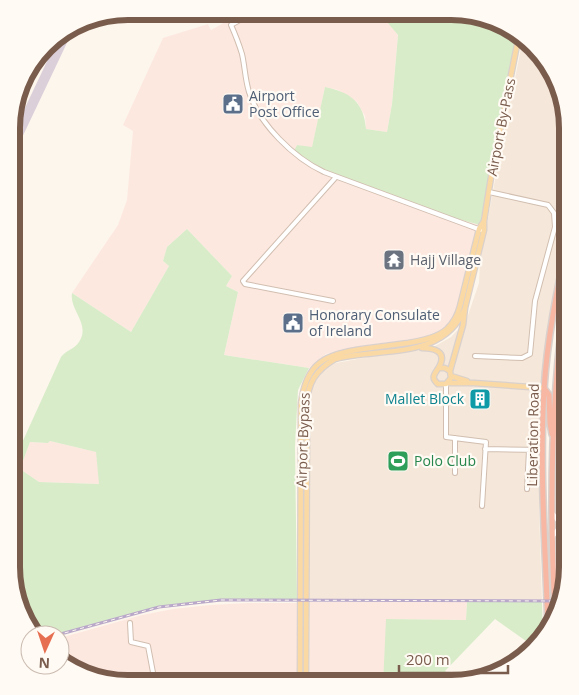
<svg xmlns="http://www.w3.org/2000/svg" width="579" height="695" font-family="'Open Sans',sans-serif">
  <style>
    .residential { fill: #f5e8da }
    .commercial { fill: #fde8e0 }
    .green { fill: #d8ecc9; fill-rule: evenodd }
    .lines { fill: none; stroke-linecap: round; stroke-linejoin: round }
    .taxiway { stroke: #dbcfda; stroke-width: 10 }
    .minor-casing { stroke: #d1beb0; stroke-width: 6 }
    .major-casing { stroke: #dad1cd; stroke-width: 7 }
    .highway-casing { stroke: #dad1cd; stroke-width: 8 }
    .minor { stroke: #fff; stroke-width: 4 }
    .major { stroke: #fbd9a5; stroke-width: 4.5 }
    .highway { stroke: #f7b7a3; stroke-width: 5 }
    .rail-casing { stroke: #b9a8c9; stroke-width: 3 }
    .rail { stroke: #fffaf3; stroke-width: 1; stroke-dasharray: 4; stroke-linecap: butt }
    .labels { text-anchor: middle; stroke-width: 4.5; stroke-linejoin: round; paint-order: stroke }
    .service-label { font-size: 14px; fill: #4e5e75; stroke: #fffaf3; text-anchor: start }
    .street-label { font-size: 14px; fill: #7a5c4d; stroke: #fffaf3 }
    .worship-label { font-size: 14px; fill: #5b616d; stroke: #fffaf3; text-anchor: start }
    .culture-label { font-size: 14px; fill: #0d838f; stroke: #fffaf3; text-anchor: end }
    .leisure-label { font-size: 14px; fill: #27864d; stroke: #fffaf3; text-anchor: start }
    .rim { fill: none; stroke: #7a5c4d; stroke-width: 6 }
  </style>
  <rect width="100%" height="100%" fill="#fdf6ec"/>
  <path class="residential" d="M523,38L552,69L568,128V230L553,297L542,385L539,510L542,600L310,599L308,405L311,387L319,374L331,364L368,357L430,349L451,337L466,321L479,283L480,263L496,174Z
    M568,311L567,575L561,593L559,469L560,416L562,364Z"/>
  <path class="commercial" d="M390,13L388,22L398,35L392,104L387,132L366,129L365,116L357,102L338,90L325,87L312,148L297,145L295,151L304,159L327,172L358,185L422,209L480,225L454,316L443,329L421,338L360,346L326,354L309,368L224,355L238,292L226,286L232,276L187,229L167,247L163,261L169,266L131,332L72,293L118,225L127,200L133,131L123,125L163,38L208,24L211,30L238,15Z
    M50,441L96,452L100,484L39,482L20,469L30,442L48,443Z
    M310,602H467L466,620L387,619L383,684L310,683Z
    M248,603H297L298,683H120L63,664L60,661V638L142,615L173,609L210,605Z"/>
  <path class="green" d="M467,12L517,32L480,225L422,209L327,172L304,159L294,151L297,145L312,147L325,87C350,92 364,102 366,129L387,132L392,104L398,35L387,22L390,13Z
    M187,229L232,276L226,286L238,292L224,355L309,368L298,390L295,446L297,599L243,600L170,605L53,635H36L27,626L11,567V467L61,357C66,350 75,349 79,342C91,324 69,310 72,293L131,332L169,266L163,261L167,247ZM50,441L96,452L99,484L39,482L20,469L30,442L48,443Z
    M467,602H542L543,637L533,646L495,619L445,671L459,683L383,684L386,619L466,620Z"/>
  <g class="lines">
    <path class="taxiway" d="M12,147L67,31"/>
    <g class="minor-casing">
      <path id="minor" d="M249,15L231,25C235,34 239,44 242,54C245,67 245,79 249,92C259,124 294,158 324,172L481,230
        M333,301L245,284L243,281L336,177
        M475,356L522,358L530,354L535,301L555,227L554,213L548,205L489,192
        M446,384V437L486,442L482,506
        M565,418H568
        M566,443H568
        M485,449L542,450
        M455,473V438
        M527,489L529,450
        M553,514L558,521L568,525
        M553,536L558,529L566,525
        M130,623L131,642L148,646L155,683"/>
    </g>
    <g class="major-casing">
      <path id="major" d="M422,348C433,348 448,351 439,367C435,374 430,377 438,384H446L451,378L450,371L445,368H439
        M450,371L463,325L465,308L484,230V221L492,171L519,35
        M451,376L467,381
        M448,383H474L544,388
        M300,683L301,404C306,362 325,355 362,349C378,347 393,345 408,343C421,341 437,338 447,329C453,323 458,314 460,306L479,229L484,221
        M306,683L307,406C307,383 316,370 335,359C380,347 444,361 465,308"/>
    </g>
    <g class="highway-casing">
      <path id="highway" d="M544,388L549,395L550,423L552,434
        M555,612C549,501 551,388 568,278
        M548,632C546,552 539,471 544,390C547,339 557,290 568,240"/>
    </g>
    <use href="#minor" class="minor"/>
    <use href="#major" class="major"/>
    <use href="#highway" class="highway"/>
    <g class="rail-casing">
      <path id="rail" d="M57,635L159,607L221,600L559,601"/>
    </g>
    <use href="#rail" class="rail"/>
  </g>
  <defs>
    <g id="civic-square" transform="scale(1.125)"><rect x="-9" y="-9" width="18" height="18" rx="4" fill="#5c6f8a" stroke="#fffaf3"/><path d="M-.6-6.5H3V-4.5H.6V-3L4-1V1h2V6H-6V1h2V-1L-.6-3ZM-1.2 2.5V6h2.4V2.5Z" fill="#fff"/></g>
    <g id="temple-square" transform="scale(1.125)"><rect x="-9" y="-9" width="18" height="18" rx="4" fill="#6b7280" stroke="#fffaf3"/><path d="M0-6L5-2H3V0L6.5 2.5H4V6H1.5V3h-3V6H-4V2.5H-6.5L-3 0V-2H-5Z" fill="#fff"/></g>
    <g id="building-square" transform="scale(1.125)"><rect x="-9" y="-9" width="18" height="18" rx="4" fill="#0f9aa8" stroke="#fffaf3"/><path d="M-4-6H4V6H1V3H-1V6H-4ZM-2.5-4.3h1.7v1.8h-1.7ZM.8-4.3h1.7v1.8H.8ZM-2.5-1h1.7V.8h-1.7ZM.8-1h1.7V.8H.8Z" fill="#fff"/></g>
    <g id="stadium-square" transform="scale(1.125)"><rect x="-9" y="-9" width="18" height="18" rx="4" fill="#2e9e5b" stroke="#fffaf3"/><path d="M0-5a6.5 5 0 1 0 0 10a6.5 5 0 1 0 0-10ZM-3.5-1.8h7v3.6h-7Z" fill="#fff"/></g>
  </defs>
  <g fill-rule="evenodd">
    <use href="#civic-square" x="233" y="104"/>
    <use href="#temple-square" x="394" y="260"/>
    <use href="#civic-square" x="293" y="323"/>
    <use href="#building-square" x="480" y="399"/>
    <use href="#stadium-square" x="398" y="461"/>
  </g>
  <g class="labels">
    <g class="service-label">
      <text x="249" y="101">Airport<tspan x="249" dy="16">Post Office</tspan></text>
      <text x="309" y="320">Honorary Consulate<tspan x="309" dy="16">of Ireland</tspan></text>
    </g>
    <g class="street-label">
      <text transform="translate(501 127) rotate(-79)" y="5">Airport By-Pass</text>
      <text transform="translate(533 435) rotate(-89)" y="5">Liberation Road</text>
      <text transform="translate(303 440) rotate(-88)" y="5">Airport Bypass</text>
    </g>
    <g class="worship-label">
      <text x="410" y="265">Hajj Village</text>
    </g>
    <g class="culture-label">
      <text x="464" y="404">Mallet Block</text>
    </g>
    <g class="leisure-label">
      <text x="414" y="466">Polo Club</text>
    </g>
  </g>
  <path d="M0 0H579V695H0ZM128 20H451A108 108 0 0 1 559 128V567A108 108 0 0 1 451 675H128A108 108 0 0 1 20 567V128A108 108 0 0 1 128 20Z" fill="#fffaf3" fill-rule="evenodd"/>
  <path class="rim" d="M128 20H451A108 108 0 0 1 559 128V567A108 108 0 0 1 451 675H128A108 108 0 0 1 20 567V128A108 108 0 0 1 128 20Z"/>
  <g transform="translate(45 650) rotate(183)"><circle r="24" fill="#fffaf3" stroke="#cabbb1"/>
  <path d="M0-4L9 19L0 12L-9 19Z" fill="#e76f51"/>
  <text y="-8" font-size="14" font-weight="bold" text-anchor="middle" fill="#7a5c4d">N</text>
  </g>
  <path d="M399 665v8h109v-8" fill="none" stroke="#7a5c4d" stroke-width="2.5"/>
  <text x="406" y="665" font-size="15" fill="#7a5c4d" stroke="#fffaf3" stroke-width="4" paint-order="stroke">200 m</text>
</svg>
